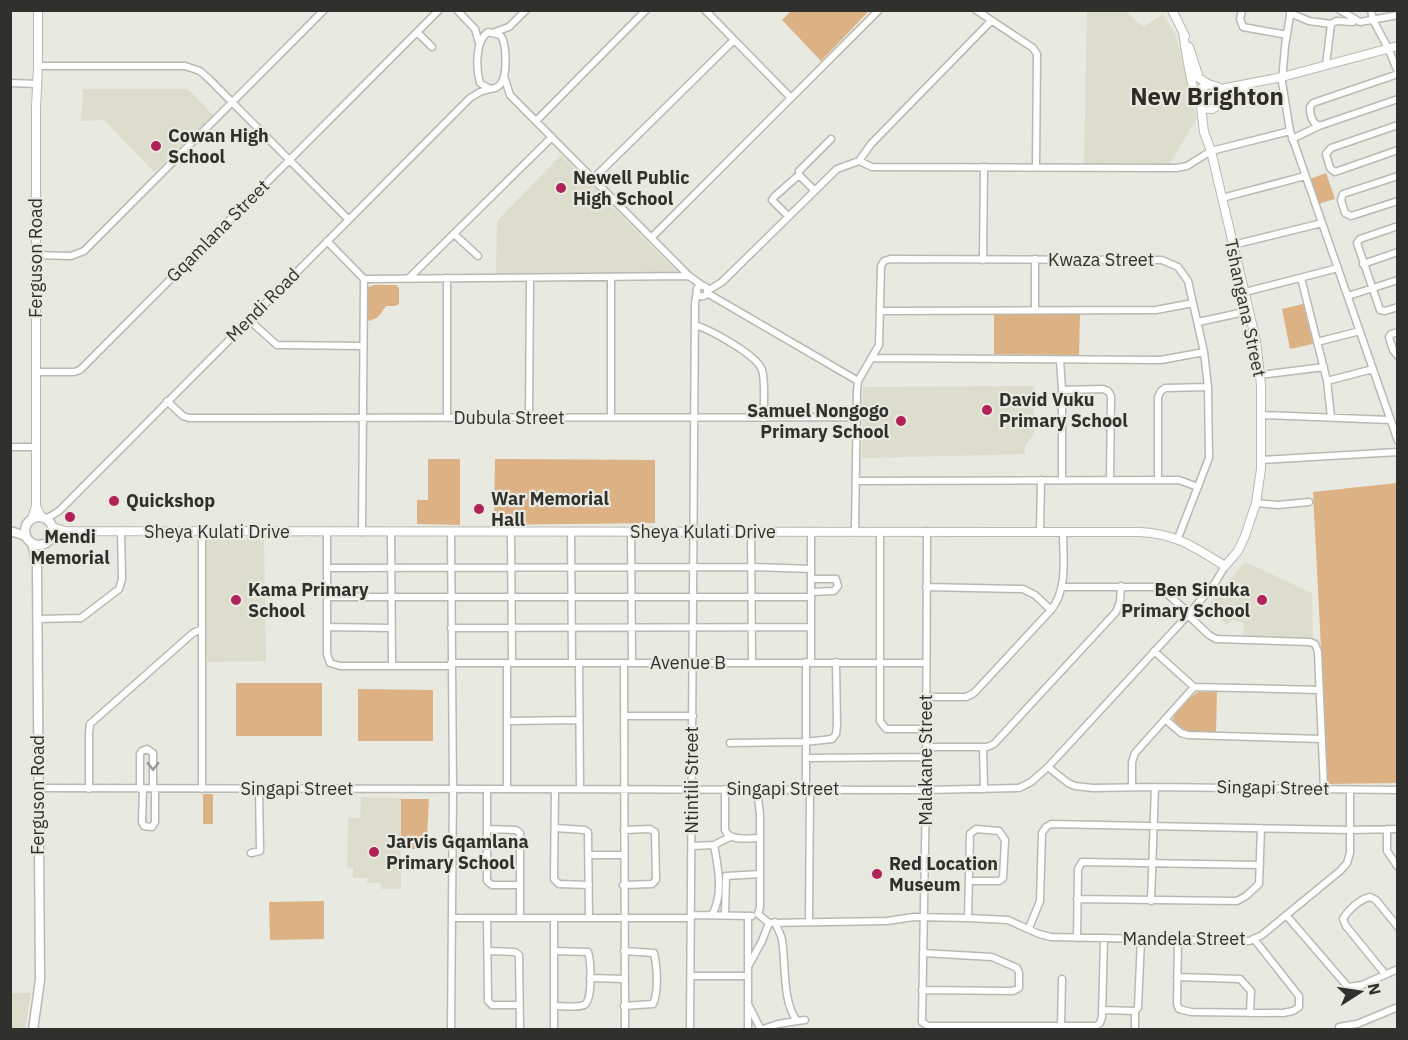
<svg xmlns="http://www.w3.org/2000/svg" width="1408" height="1040" font-family="'IBM Plex Sans',sans-serif">
  <style>
    .built { fill: #dcddcc }
    .green { fill: #dcb285 }
    .lines { fill: none; stroke-linecap: round; stroke-linejoin: round }
    .minor-casing { stroke: #b9b9b1; stroke-width: 9 }
    .tertiary-casing { stroke: #b9b9b1; stroke-width: 10 }
    .secondary-casing { stroke: #b9b9b1; stroke-width: 11 }
    .minor { stroke: #fff; stroke-width: 6 }
    .tertiary { stroke: #fff; stroke-width: 8 }
    .secondary { stroke: #fff; stroke-width: 8 }
    .oneway { stroke: #989896 }
    .poi-dot { fill: #b12258; stroke: #e8e9e0; stroke-width: 2 }
    .labels { text-anchor: middle; stroke-width: 4.5; stroke-linejoin: round; paint-order: stroke }
    .poi-label { font-size: 18px; font-weight: bold; fill: #30302c; stroke: #e8e9e0; text-anchor: start }
    .street-label { font-size: 18px; fill: #30302c; stroke: #e8e9e0 }
    .district-label { font-size: 24px; font-weight: bold; fill: #2d2d26; stroke: #e8e9e0 }
  </style>
  <rect width="100%" height="100%" fill="#e8e9e0"/>
  <path class="built" d="M1087,11H1125L1143,27L1163,14L1175,33L1197,118L1169,165H1084Z
    M83,89H188L214,116L154,172L104,120L81,121Z
    M561,155L679,274H496L497,221Z
    M1034,386V435L1025,445V454L862,458L863,387Z
    M264,538L266,661L207,662V539Z
    M1245,562L1312,593L1313,639L1243,638L1244,623L1232,620L1227,625L1207,607Z
    M361,797L401,798V889H381V883H367V878H353V868L347,867L348,818H360Z
    M11,993H31L25,1029H11Z"/>
  <path class="green" d="M792,10H869V11L821,61L782,20Z
    M1326,173L1335,199L1318,204L1310,179Z
    M374,285H396L399,288V304L395,306H386C380,314 379,320 366,321V288Z
    M1303,304L1313,344L1290,349L1282,309Z
    M994,313H1080L1079,355L994,354Z
    M428,459H460V525L417,524V500H428Z
    M495,459L655,460V523L494,525Z
    M1397,483V783L1328,784L1313,492Z
    M236,683H322V736H236Z
    M358,689L433,690V741H358Z
    M1199,692H1217L1216,733L1188,732L1173,722C1173,710 1190,696 1199,692Z
    M203,794H213V824H203Z
    M401,799H429L427,837H401Z
    M402,838H425V849H402Z
    M324,901V939L270,940L269,902Z"/>
  <g class="lines">
    <g class="minor-casing">
      <path id="minor" d="M457,10L475,29L479,43
        M705,10L791,98
        M976,10L1033,48L1037,54L1036,167
        M1242,10L1240,19L1243,27L1287,35
        M1291,10L1285,46L1282,82L1290,131L1398,441
        M1340,10L1360,22L1398,15
        M1371,10L1373,20L1388,48L1398,72
        M1290,13L1309,21L1331,24
        M417,32L432,47
        M488,32L500,35C507,42 507,72 502,82C499,87 496,88 490,89L480,83C476,69 475,41 488,32Z
        M495,32L509,27L526,10
        M1326,65L1331,24L1336,21L1353,22L1354,19
        M38,66H185L200,71L209,79L348,219
        M504,76L510,95L689,276L703,286
        M10,83L38,84
        M536,121L646,10
        M1398,125L1331,148L1326,154L1330,168L1335,172L1398,150
        M1319,126C1312,123 1310,114 1310,107L1313,103L1398,74
        M1292,139L1319,126L1398,99
        M859,161L872,167L1176,168L1187,166L1211,151L1290,131
        M799,175V171L831,139
        M1398,176L1343,194L1341,200L1345,213L1351,216L1398,201
        M593,179L734,40
        M1222,198L1305,176
        M788,216L772,200L775,196L799,175L814,190
        M1398,226L1360,239L1357,243L1380,310L1385,311L1398,307
        M454,234L478,256
        M652,237L879,10
        M327,241L364,279L689,276
        M1233,245L1322,223
        M36,255L71,256L84,251L324,10
        M983,260L984,167
        M1363,264L1398,252
        M409,278L552,137
        M1301,278L1327,381L1331,417
        M696.5 291a5.5 5.5 0 1 1 11 0a5.5 5.5 0 1 1-11 0Z
        M707,291L722,282L837,169L859,161L871,144L991,21
        M1245,292L1338,268
        M707,293L858,381
        M1348,296L1398,280
        M1035,310V259
        M881,311L1156,310L1193,303
        M249,320L277,345L363,346
        M1198,322L1249,311
        M695,325C711,330 757,355 762,370C766,384 763,403 764,418
        M1398,332L1391,334L1389,337L1393,350L1398,356
        M1317,342L1360,331
        M872,358L1161,360L1204,352
        M1060,360L1062,390
        M36,372H74L80,370L439,10
        M1260,375L1324,367
        M1327,381L1373,369
        M167,401L183,416L189,418L856,417
        M1261,415L1390,420
        M529,417L530,279
        M611,417V278
        M447,418V278
        M10,447H35
        M1261,460L1398,452
        M1062,480V390L1103,389L1108,391L1111,396L1110,480
        M1158,480V397L1161,391L1165,388L1208,387
        M856,481L1179,480L1198,487
        M1256,503L1278,505L1309,502
        M46,519L59,511L470,98L480,92L490,89
        M631,531L632,663
        M855,531L857,391L858,381L879,345L881,266L884,261L890,259L1162,260L1178,267L1188,281L1204,352L1208,387L1209,458L1178,538
        M880,531V721L886,729H926
        M927,531L926,790L922,1022L928,1026H1096L1100,1023L1102,1017L1104,938
        M327,532V654L330,663L340,666H451
        M362,532L364,279
        M391,532L392,666
        M451,532L453,789L451,1030
        M511,532L512,663
        M571,532L572,663
        M751,532L752,662
        M1040,532L1041,480
        M327,568L751,567L811,569
        M811,579H836L838,586L834,591L811,592
        M926,587L1023,589L1035,595L1051,610
        M1062,587H1154L1164,591L1189,613
        M327,597H811
        M1188,615L1209,635L1216,639L1310,642L1315,644L1318,652L1324,789
        M38,619L81,618L119,589L122,579L121,531
        M327,627L392,628
        M451,628L811,627
        M1154,651L1194,687L1319,690
        M806,662V789
        M811,662V532
        M451,663H926
        M579,663L580,789
        M624,663L625,1030
        M926,697H966L974,693L1051,610C1068,589 1063,558 1063,532
        M624,716H693
        M1165,719L1181,733L1188,735L1322,739
        M508,721L579,720
        M730,743L805,742L832,739L836,734L837,725L836,662
        M926,747H987L994,744L1116,612L1120,602L1121,586
        M983,747L984,789
        M806,758L926,757
        M1048,767L1068,783L1075,786L1093,788L1155,787L1398,790
        M1132,787V762L1135,753L1194,687
        M38,788L926,790L1019,788L1031,782L1048,767L1188,615L1215,583L1225,566
        M89,789V733L90,724L193,633L202,629
        M140,789V754L142,751L147,749L153,753V789
        M143,789L142,822L144,826L152,827L155,822V789
        M202,789V532
        M487,789V881L492,885H519
        M507,789V663
        M555,789L554,879L559,884L589,885
        M725,789V830C730,842 748,838 759,838
        M757,789L760,815V907L758,914
        M555,828L585,830L588,832L589,918
        M487,829L516,830L520,833V918
        M1387,829V851L1398,867
        M692,846L714,845L730,837
        M251,853L260,851L259,788
        M589,855H624
        M623,885L652,884L656,880L655,832L650,829L624,830
        M1077,899L1237,901L1246,896L1259,884L1261,828
        M1151,901L1155,787
        M758,914L769,923L887,921L914,917L968,918L1008,920L1039,934L1051,937L1249,941L1262,935L1340,871L1347,863L1350,853V790
        M691,915L752,916
        M712,915C724,893 718,868 714,845
        M725,915L726,876L760,874
        M1286,915L1348,987L1362,985L1398,969
        M452,918H691
        M487,918L488,1001L492,1005H519
        M554,918V1030
        M968,918L970,834L976,829L999,831L1005,840L1003,878L999,881H969
        M809,921L810,789
        M775,922C777,928 781,934 782,940C786,964 782,1001 797,1021L805,1020
        M1029,928L1040,901L1042,833L1046,827L1051,824L1350,830L1398,829
        M1077,938L1078,869L1082,862L1260,865
        M1178,940L1177,1004L1179,1009L1191,1012L1283,1013L1293,1011L1299,1007V996L1254,939
        M488,951L515,952L519,955L520,1030
        M749,965L762,941L769,923
        M1385,974L1346,926L1343,919C1348,910 1360,899 1370,897L1376,900L1398,927
        M692,976H748
        M1177,977L1240,979L1251,991L1250,1013
        M590,978L624,979
        M922,990L1013,991L1019,988V973L1017,968L992,957L923,953
        M748,1004L760,1028
        M554,1006C563,1006 577,1008 584,1005C593,1001 591,961 588,952L555,951
        M624,1006L653,1004C659,992 657,966 654,953L624,951
        M1102,1010L1135,1011L1138,1008L1141,939
        M1061,1026L1062,979
        M1339,1027L1357,1024L1398,1007
        M763,1029L778,1024L797,1021
        M690,1030L695,303L697,291
        M748,1030V916
        M1135,1030V1011"/>
    </g>
    <g class="tertiary-casing">
      <path id="tertiary" d="M1172,10L1185,36
        M1183,32C1185,46 1192,93 1199,104C1202,108 1207,109 1212,109L1221,104L1223,96L1218,87L1208,84L1199,90L1197,97
        M1189,47L1199,78L1208,84
        M1221,89L1282,77L1398,46
        M1223,96L1247,88
        M36,506L41,517
        M32,519L36,506V108L38,66V10
        M52,527L65,531L1140,532C1177,534 1194,547 1225,566L1238,551L1245,536L1256,503L1261,469V385L1256,341L1211,151L1204,132L1201,107
        M51,537L65,531"/>
    </g>
    <g class="secondary-casing">
      <path id="secondary" d="M25 531a14 14 0 1 1 28 0a14 14 0 1 1-28 0Z
        M10,531L23,535L28,539
        M32,543L37,566L40,980L33,1030"/>
    </g>
    <use href="#minor" class="minor"/>
    <use href="#tertiary" class="tertiary"/>
    <use href="#secondary" class="secondary"/>
  </g>
  <defs><path id="oneway-chevron" d="M-2-3.5L2.5 0L-2 3.5" fill="none" stroke-width="1.6" stroke-linecap="round" stroke-linejoin="round" transform="scale(1.5)"/></defs>
  <use class="oneway" href="#oneway-chevron" transform="translate(153 766) rotate(90)"/>
  <g class="poi-dot">
    <circle cx="156" cy="146" r="6"/>
    <circle cx="561" cy="188" r="6"/>
    <circle cx="987" cy="410" r="6"/>
    <circle cx="901" cy="421" r="6"/>
    <circle cx="114" cy="501" r="6"/>
    <circle cx="479" cy="509" r="6"/>
    <circle cx="70" cy="517" r="6"/>
    <circle cx="236" cy="600" r="6"/>
    <circle cx="1262" cy="600" r="6"/>
    <circle cx="374" cy="852" r="6"/>
    <circle cx="877" cy="874" r="6"/>
  </g>
  <g class="labels">
    <g class="poi-label">
      <text x="168" y="142">Cowan High<tspan x="168" dy="21">School</tspan></text>
      <text x="573" y="184">Newell Public<tspan x="573" dy="21">High School</tspan></text>
      <text x="999" y="406">David Vuku<tspan x="999" dy="21">Primary School</tspan></text>
      <text x="889" y="417" text-anchor="end">Samuel Nongogo<tspan x="889" dy="21">Primary School</tspan></text>
      <text x="491" y="505">War Memorial<tspan x="491" dy="21">Hall</tspan></text>
      <text x="126" y="507">Quickshop</text>
      <text x="70" y="543" text-anchor="middle">Mendi<tspan x="70" dy="21">Memorial</tspan></text>
      <text x="248" y="596">Kama Primary<tspan x="248" dy="21">School</tspan></text>
      <text x="1250" y="596" text-anchor="end">Ben Sinuka<tspan x="1250" dy="21">Primary School</tspan></text>
      <text x="386" y="848">Jarvis Gqamlana<tspan x="386" dy="21">Primary School</tspan></text>
      <text x="889" y="870">Red Location<tspan x="889" dy="21">Museum</tspan></text>
    </g>
    <g class="street-label">
      <text transform="translate(218 231) rotate(-45)" y="6">Gqamlana Street</text>
      <text transform="translate(36 258) rotate(-90)" y="6">Ferguson Road</text>
      <text x="1101" y="266">Kwaza Street</text>
      <text transform="translate(263 305) rotate(-45)" y="6">Mendi Road</text>
      <text transform="translate(1245 308) rotate(78)" y="6">Tshangana Street</text>
      <text x="509" y="424">Dubula Street</text>
      <text x="217" y="538">Sheya Kulati Drive</text>
      <text x="703" y="538">Sheya Kulati Drive</text>
      <text x="688" y="669">Avenue B</text>
      <text transform="translate(926 760) rotate(-90)" y="6">Malakane Street</text>
      <text transform="translate(692 780) rotate(-90)" y="6">Ntintili Street</text>
      <text transform="translate(1273 788) rotate(1)" y="6">Singapi Street</text>
      <text x="297" y="795">Singapi Street</text>
      <text x="783" y="795">Singapi Street</text>
      <text transform="translate(38 795) rotate(-90)" y="6">Ferguson Road</text>
      <text x="1184" y="945">Mandela Street</text>
    </g>
    <g class="district-label">
      <text x="1207" y="105">New Brighton</text>
    </g>
  </g>
  <rect width="1408" height="1040" fill="none" stroke="#30302c" stroke-width="24"/>
  <g transform="translate(1360 992) rotate(78)" stroke="#e8e9e0" stroke-width="4.5" paint-order="stroke">
  <path d="M0-4.5L10 22L0 15L-10 22Z" fill="#30302c"/>
  <text y="-9" font-size="16" font-weight="bold" text-anchor="middle" fill="#30302c">N</text>
  </g>
</svg>
